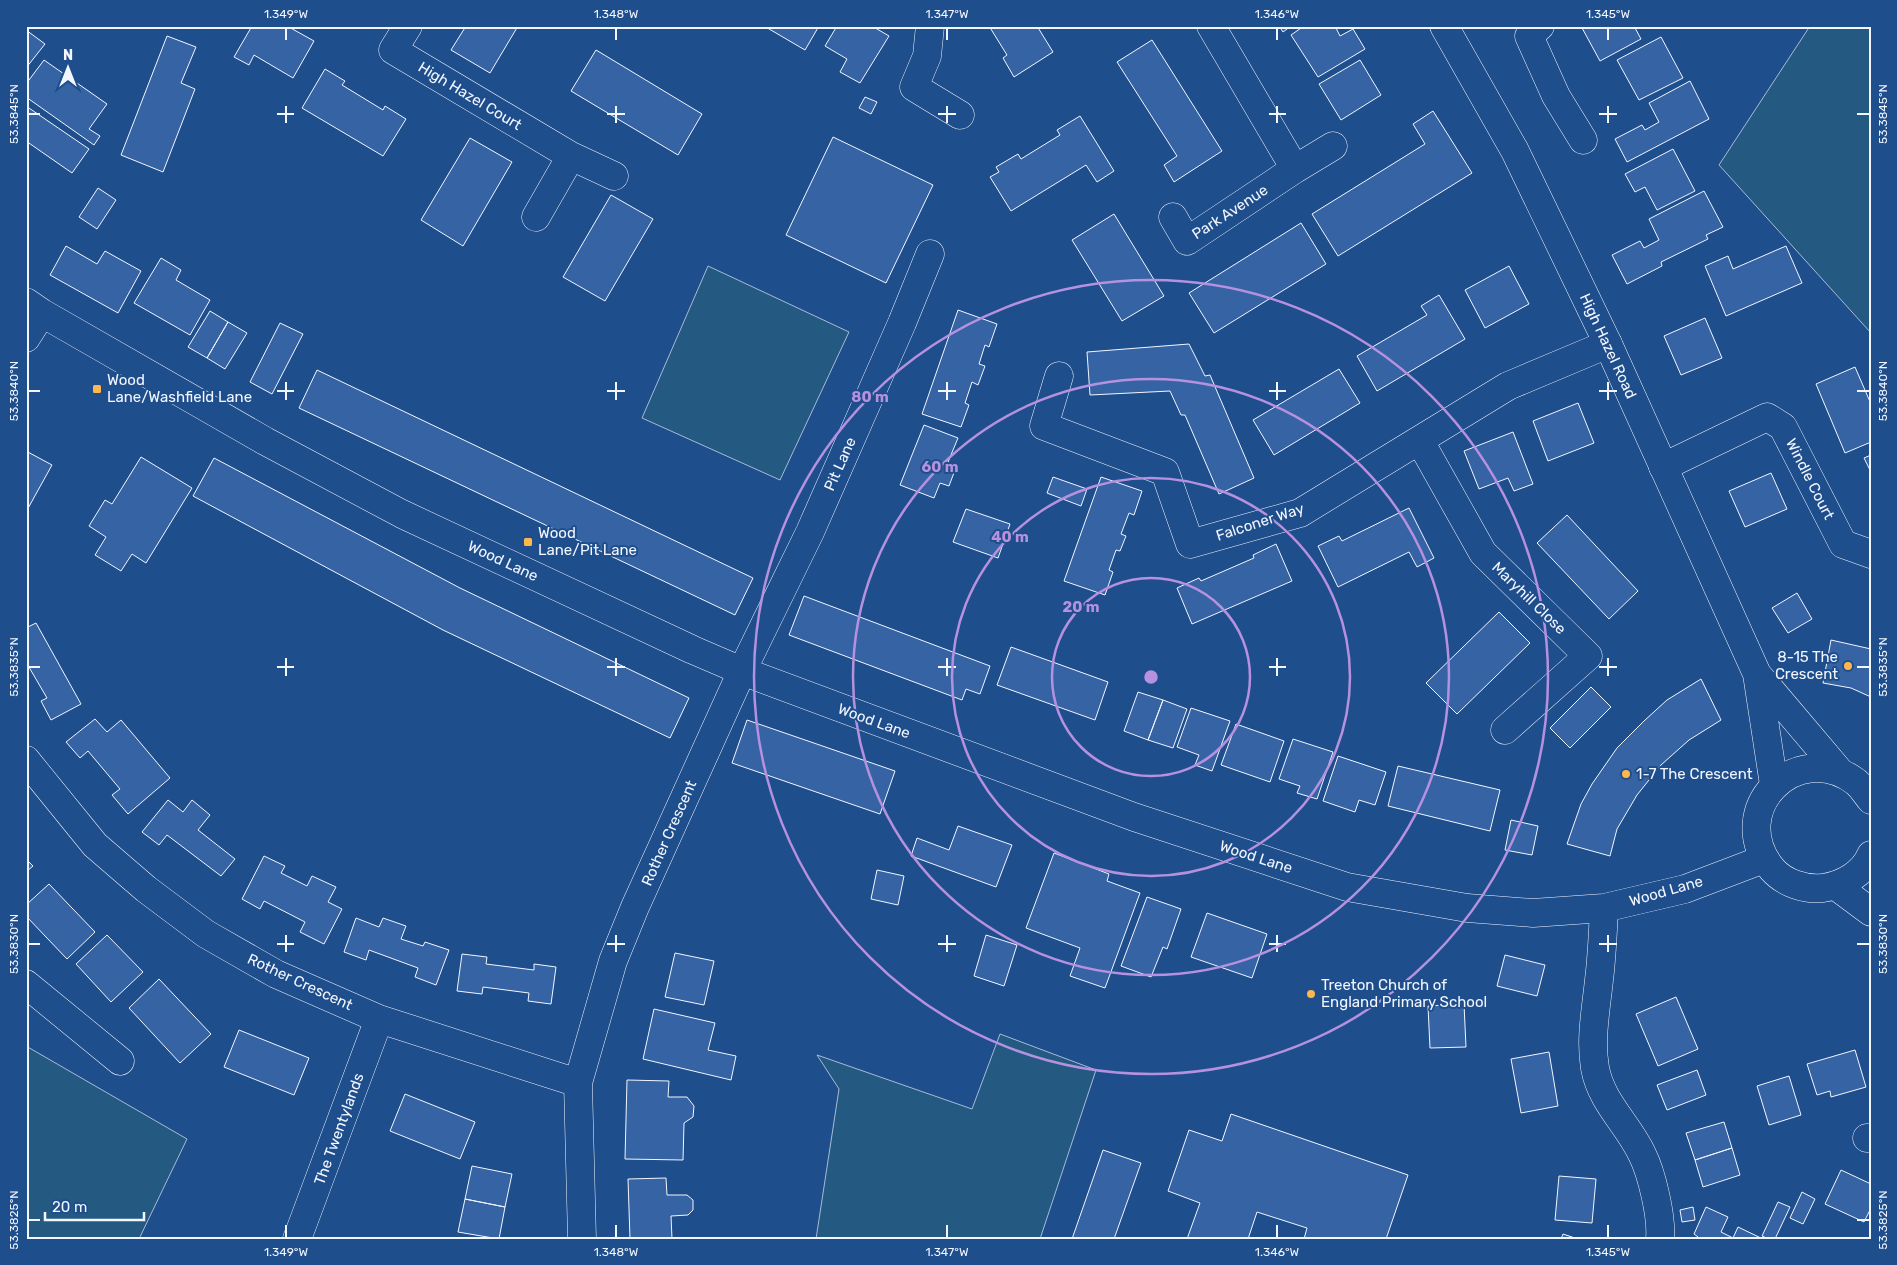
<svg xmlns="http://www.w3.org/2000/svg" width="1897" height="1265" font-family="Rubik,sans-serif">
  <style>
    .green { fill: #245a82; stroke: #a8bbd7 }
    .building { fill: #3563a3; stroke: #f2f6ff }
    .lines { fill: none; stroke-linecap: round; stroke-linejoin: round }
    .minor-casing { stroke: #f2f6ff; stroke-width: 29 }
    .major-casing { stroke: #f2f6ff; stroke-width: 29 }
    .minor { stroke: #1f4e8c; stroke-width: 28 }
    .major { stroke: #1f4e8c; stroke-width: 28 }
    .ticks { fill: none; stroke: #f2f6ff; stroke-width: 2 }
    .ring { fill: none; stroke: #b691df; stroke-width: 2.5 }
    .poi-dot { fill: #ffb74d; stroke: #1f4e8c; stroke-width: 2 }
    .labels { text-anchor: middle; stroke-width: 4; stroke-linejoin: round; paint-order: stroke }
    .street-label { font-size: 15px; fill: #f2f6ff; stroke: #1f4e8c }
    .poi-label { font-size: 15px; fill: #f2f6ff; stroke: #1f4e8c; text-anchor: start }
    .centre { fill: #b691df; stroke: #1f4e8c; stroke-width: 2.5 }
    .ring-label { font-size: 15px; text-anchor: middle; font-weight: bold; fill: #b691df; stroke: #1f4e8c; stroke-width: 4; stroke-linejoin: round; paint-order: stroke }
    .neatline { fill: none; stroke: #f2f6ff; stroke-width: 2 }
    .ticks-label { font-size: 12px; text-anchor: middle; fill: #f2f6ff }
  </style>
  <rect width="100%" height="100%" fill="#1f4e8c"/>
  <path class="green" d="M1810,26H1871V333L1719,165Z
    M708,266L849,332L780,480L642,418Z
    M1000,1034L1096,1070L1040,1239H816L839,1089L817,1055L972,1109Z
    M26,1046L187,1139L139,1239H26Z"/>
  <path class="building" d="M252,26H287L314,41L293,78L254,55L249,65L234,57Z
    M466,26H518L490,73L451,50Z
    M764,26H819L805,50Z
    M837,26H872L889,36L860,83L840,72L847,59L825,46Z
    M989,26H1037L1053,52L1014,77L1003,58L1007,55Z
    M1279,26H1291L1283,32Z
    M1304,26H1335L1340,36L1353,29L1365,49L1318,77L1291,35Z
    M1581,26H1634L1641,39L1600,61Z
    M26,30L45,44L26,68Z
    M167,36L196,47L181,83L195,89L163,172L121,155Z
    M1661,37L1683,78L1639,100L1617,60Z
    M1152,40L1222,151L1174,182L1164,165L1177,156L1117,62Z
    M596,50L702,114L678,155L571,91Z
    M44,60L107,104L89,129L100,136L94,145L26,97V84Z
    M1360,60L1381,95L1341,120L1319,84Z
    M325,69L345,81L342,85L383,110L385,106L406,119L383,156L302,108Z
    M1690,81L1709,119L1627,162L1615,139L1642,125L1645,130L1659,122L1649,103Z
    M865,97L877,102L871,114L859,108Z
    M26,106L89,149L72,173L26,141Z
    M1433,111L1472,173L1338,256L1312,214L1425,144L1413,124Z
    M1080,116L1114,171L1097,182L1086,165L1011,211L990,177L999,172L996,167L1018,154L1021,159L1060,135L1057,130Z
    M833,137L933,185L886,283L786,235Z
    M470,138L512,162L463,246L421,220Z
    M1673,149L1695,191L1657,210L1645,187L1635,192L1625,174Z
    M98,188L116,200L97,229L79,217Z
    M1704,191L1723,227L1706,235L1708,239L1661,262L1662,266L1627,284L1612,255L1640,241L1644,248L1659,240L1649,219Z
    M611,195L653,219L605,301L563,277Z
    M1114,214L1164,296L1122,321L1072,240Z
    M1301,223L1326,264L1214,333L1189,293Z
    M66,246L97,264L105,251L141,271L118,313L50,275Z
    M1786,246L1802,283L1726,316L1705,266L1728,256L1733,269Z
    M161,258L181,270L176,280L210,300L190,335L134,303Z
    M1509,266L1529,304L1485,328L1465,290Z
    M1439,295L1465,339L1377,391L1357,356L1427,315L1421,306Z
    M958,310L997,324L989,347L985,345L979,364L985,366L978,385L972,382L965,403L969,405L961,427L922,414Z
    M210,311L228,322L207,358L188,347Z
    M1705,318L1722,358L1681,375L1664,336Z
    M228,322L247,333L225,369L207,358Z
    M280,323L303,334L272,394L250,382Z
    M1189,344L1205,376L1210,375L1254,478L1219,494L1185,415H1181L1170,391L1090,395L1087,352Z
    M1855,367L1871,404V442L1845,453L1816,384Z
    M1339,369L1360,403L1274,455L1253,420Z
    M317,370L753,578L735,615L299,408Z
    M1578,403L1594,443L1548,461L1533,421Z
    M924,425L958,438L946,467L955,470L949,486L940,483L934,498L900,485Z
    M1513,432L1533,484L1514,491L1508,478L1479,489L1464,451Z
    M26,451L52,465L26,512Z
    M1871,455V472L1864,458Z
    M141,457L192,488L146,563L132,554L121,571L95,555L106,537L89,526L105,500L112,504Z
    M214,458L460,588L689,698L670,738L443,630L193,496Z
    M1771,473L1787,509L1745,527L1729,491Z
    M1053,477L1087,489L1081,506L1047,493Z
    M1101,477L1142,491L1134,515L1129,513L1121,534L1126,536L1120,551L1116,550L1109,570L1113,572L1105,595L1064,581Z
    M1409,508L1434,558L1417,567L1409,552L1338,587L1318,546L1339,536L1342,541Z
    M966,509L1010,524L998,558L953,542Z
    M1567,515L1638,591L1609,619L1537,543Z
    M1276,544L1292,581L1192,624L1177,588L1199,578L1201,581L1254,558L1253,555Z
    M1797,593L1812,619L1788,633L1772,608Z
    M804,596L990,666L980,694L966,689L962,700L789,635Z
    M1499,612L1530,643L1457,714L1426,683Z
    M36,623L81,704L51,720L41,701L47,698L26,662V628Z
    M1831,640L1871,649V697L1851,688L1823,683Z
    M1011,647L1108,682L1095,720L997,685Z
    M1701,679L1721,720L1689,740L1661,765L1637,795L1617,829L1610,856L1567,844L1581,804L1592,784L1617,748L1644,721L1667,700Z
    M1591,687L1611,707L1570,748L1550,728Z
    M1138,692L1163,700L1148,740L1124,731Z
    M1163,700L1187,709L1173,748L1148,740Z
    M1191,708L1230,721L1212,771L1195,765L1199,755L1177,747Z
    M95,719L107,732L121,720L170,778L128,814L112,795L120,789L88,751L80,758L66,742Z
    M747,720L895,771L880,814L732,763Z
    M1236,724L1284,741L1270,782L1221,765Z
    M1293,739L1333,752L1317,799L1297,793L1300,786L1279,779Z
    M1338,756L1386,772L1375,805L1359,800L1355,812L1323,801Z
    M1398,766L1500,790L1490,831L1388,806Z
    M168,800L183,812L192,800L210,815L198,830L235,859L221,876L167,835L159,845L142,832Z
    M1511,820L1538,826L1532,855L1505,850Z
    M958,826L1012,845L996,887L911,856L917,838L949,850Z
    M1054,853L1109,874L1107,881L1140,893L1105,988L1070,976L1080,948L1026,928Z
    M264,856L285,866L281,873L307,886L312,876L336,887L328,902L342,909L324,944L300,932L305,922L264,901L260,909L242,899Z
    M26,859L33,866L26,872Z
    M877,870L904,876L898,905L871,899Z
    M49,884L95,932L67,959L26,916V905Z
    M1147,897L1181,909L1167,949L1163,947L1151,977L1121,966Z
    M1207,913L1267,934L1252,978L1191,957Z
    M356,918L379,927L383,918L406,926L401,939L423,946L425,942L449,950L436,985L415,977L418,968L369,950L366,960L344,952Z
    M107,935L143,972L111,1002L76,964Z
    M986,935L1017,945L1004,986L974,976Z
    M675,953L714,961L704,1005L665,997Z
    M462,954L487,957L486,964L534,970V964L556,967L551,1004L528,1001L529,993L483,987L482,994L457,991Z
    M1505,955L1545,965L1537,996L1497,986Z
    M159,979L211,1034L180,1063L129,1008Z
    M1676,997L1698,1049L1658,1066L1636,1014Z
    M1464,1004L1466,1047L1430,1048L1428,1006Z
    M654,1009L715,1023L708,1050L736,1056L731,1080L643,1059Z
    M239,1030L309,1058L294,1095L224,1067Z
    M1855,1050L1866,1087L1831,1097L1830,1091L1817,1095L1807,1064Z
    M1549,1052L1558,1106L1521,1113L1511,1059Z
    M1697,1070L1706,1095L1667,1110L1657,1085Z
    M1789,1076L1801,1115L1769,1125L1757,1086Z
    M627,1080L669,1081L668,1097H687L694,1106L693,1117L684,1123L683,1160L625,1159Z
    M405,1094L475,1122L460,1159L390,1131Z
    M1231,1114L1408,1175L1386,1239H1304L1307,1228L1257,1212L1248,1239H1187L1200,1203L1168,1191L1189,1130L1222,1141Z
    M1724,1122L1732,1148L1695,1160L1686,1133Z
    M1732,1148L1740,1175L1703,1187L1695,1160Z
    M1103,1150L1141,1163L1114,1239H1072Z
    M472,1166L512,1174L505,1207L465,1199Z
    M1841,1170L1871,1184V1208L1864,1222L1825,1204Z
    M1559,1176L1596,1179L1592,1223L1555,1220Z
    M666,1178L667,1195H687L693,1200V1210L688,1215L671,1216L672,1239H630L628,1179Z
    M1802,1192L1815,1199L1803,1224L1790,1218Z
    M465,1199L505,1207L499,1239L458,1232Z
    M1778,1202L1790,1207L1775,1239H1769L1762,1236Z
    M1693,1207L1695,1220L1682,1222L1680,1210Z
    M1706,1207L1728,1217L1721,1232L1733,1238L1738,1227L1763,1239H1698V1237L1694,1234Z
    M1563,1234L1578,1239H1561Z"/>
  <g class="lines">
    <g class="minor-casing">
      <path id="minor" d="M408,26L393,50L571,156L536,217
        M930,26L927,56L914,87L960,115
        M1540,26L1529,36L1556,96L1583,140
        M571,156L614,176
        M1295,169L1333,146
        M1173,217L1187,241L1295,169L1211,26
        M26,302L42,313L265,441L402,514L693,650L742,671L1134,817L1347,887L1467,908L1533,913L1604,908L1685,889L1764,859
        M26,338L42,313
        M1059,376L1044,426L1165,472L1190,544L1300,513L1508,386L1608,344
        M1420,441L1483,553L1588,656L1505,730
        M1663,467L1767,417L1783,427L1843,544L1871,554
        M26,760L95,845L146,889L206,934L276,974L379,1019L578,1083
        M1604,908C1603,932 1602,956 1599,980C1596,1009 1590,1039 1595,1068C1601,1102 1628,1124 1642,1154C1652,1174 1662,1217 1660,1239
        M26,984L120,1061
        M1867,1138H1871
        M297,1239L379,1019
        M582,1239L578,1083L613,961L635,907L742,671L810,532L902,323L930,254"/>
    </g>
    <g class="major-casing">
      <path id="major" d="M1444,26L1515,151L1608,344L1757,674L1774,785
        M1757,674L1840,772
        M1871,800C1866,794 1862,787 1856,782C1797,737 1724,810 1772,869C1784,883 1805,890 1823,888C1843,885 1863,874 1871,855
        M1836,886L1871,912"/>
    </g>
    <use href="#minor" class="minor"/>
    <use href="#major" class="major"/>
  </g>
  <path class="ticks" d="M286,28V40M616,28V40M947,28V40M1277,28V40M1608,28V40M286,106V123M616,106V123M947,106V123M1277,106V123M1608,106V123M28,114H40M277,114H294M607,114H625M938,114H956M1269,114H1286M1599,114H1617M1857,114H1870M286,382V400M616,382V400M947,382V400M1277,382V400M1608,382V400M28,391H40M277,391H294M607,391H625M938,391H956M1269,391H1286M1599,391H1617M1857,391H1870M286,658V676M616,658V676M947,658V676M1277,658V676M1608,658V676M28,667H40M277,667H294M607,667H625M938,667H956M1269,667H1286M1599,667H1617M1857,667H1870M286,935V952M616,935V952M947,935V952M1277,935V952M1608,935V952M28,944H40M277,944H294M607,944H625M938,944H956M1269,944H1286M1599,944H1617M1857,944H1870M28,1220H40M1857,1220H1870M286,1225V1238M616,1225V1238M947,1225V1238M1277,1225V1238M1608,1225V1238"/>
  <g class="ring">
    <circle cx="1151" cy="677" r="99"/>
    <circle cx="1151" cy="677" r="199"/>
    <circle cx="1151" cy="677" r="298"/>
    <circle cx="1151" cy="677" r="397"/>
  </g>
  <g class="poi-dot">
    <rect x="92" y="384" width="10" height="10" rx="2.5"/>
    <rect x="523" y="537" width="10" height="10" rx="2.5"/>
    <circle cx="1848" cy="666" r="5"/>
    <circle cx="1626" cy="774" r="5"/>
    <circle cx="1311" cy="994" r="5"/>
  </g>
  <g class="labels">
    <g class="street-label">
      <text transform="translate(470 96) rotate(31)" y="5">High Hazel Court</text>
      <text transform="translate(1230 212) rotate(-33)" y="5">Park Avenue</text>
      <text transform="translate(1608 346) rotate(65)" y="5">High Hazel Road</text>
      <text transform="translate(840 464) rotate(-66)" y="5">Pit Lane</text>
      <text transform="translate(1810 479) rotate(63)" y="5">Windle Court</text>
      <text transform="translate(1260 522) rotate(-18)" y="5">Falconer Way</text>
      <text transform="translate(503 561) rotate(25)" y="5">Wood Lane</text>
      <text transform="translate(1529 598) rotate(44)" y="5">Maryhill Close</text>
      <text transform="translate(874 721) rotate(20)" y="5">Wood Lane</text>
      <text transform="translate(669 833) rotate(-66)" y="5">Rother Crescent</text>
      <text transform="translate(1256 857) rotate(18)" y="5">Wood Lane</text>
      <text transform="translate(1666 891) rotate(-16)" y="5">Wood Lane</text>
      <text transform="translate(300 982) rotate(25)" y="5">Rother Crescent</text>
      <text transform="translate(339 1129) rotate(-70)" y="5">The Twentylands</text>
    </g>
    <g class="poi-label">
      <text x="107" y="385">Wood<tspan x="107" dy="17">Lane/Washfield Lane</tspan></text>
      <text x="538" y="538">Wood<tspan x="538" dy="17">Lane/Pit Lane</tspan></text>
      <text x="1838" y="662" text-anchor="end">8-15 The<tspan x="1838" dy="17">Crescent</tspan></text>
      <text x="1636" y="779">1-7 The Crescent</text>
      <text x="1321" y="990">Treeton Church of<tspan x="1321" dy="17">England Primary School</tspan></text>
    </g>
  </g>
  <circle cx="1151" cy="677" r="8" class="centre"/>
  <g class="ring-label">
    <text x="870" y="402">80 m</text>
    <text x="940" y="472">60 m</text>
    <text x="1010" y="542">40 m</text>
    <text x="1081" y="612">20 m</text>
  </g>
  <rect width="1897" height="1265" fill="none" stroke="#1f4e8c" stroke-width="55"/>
  <g transform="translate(68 68)" stroke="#1f4e8c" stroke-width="4" paint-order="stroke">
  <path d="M0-4L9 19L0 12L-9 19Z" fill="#f2f6ff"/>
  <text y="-8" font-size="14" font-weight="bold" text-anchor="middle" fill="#f2f6ff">N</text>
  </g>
  <path d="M45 1212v8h99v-8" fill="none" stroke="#f2f6ff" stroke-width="2.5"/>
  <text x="52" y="1212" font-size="15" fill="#f2f6ff" stroke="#1f4e8c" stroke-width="4" paint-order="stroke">20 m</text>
  <rect x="28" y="28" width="1842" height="1210" class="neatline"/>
  <g class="ticks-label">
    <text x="286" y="18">1.349°W</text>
    <text x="616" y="18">1.348°W</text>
    <text x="947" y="18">1.347°W</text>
    <text x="1277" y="18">1.346°W</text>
    <text x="1608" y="18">1.345°W</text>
    <text transform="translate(14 114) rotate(-90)" y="4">53.3845°N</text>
    <text transform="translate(1883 114) rotate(-90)" y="4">53.3845°N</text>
    <text transform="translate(14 391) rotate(-90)" y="4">53.3840°N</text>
    <text transform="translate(1883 391) rotate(-90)" y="4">53.3840°N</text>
    <text transform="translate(14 667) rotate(-90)" y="4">53.3835°N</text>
    <text transform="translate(1883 667) rotate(-90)" y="4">53.3835°N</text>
    <text transform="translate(14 944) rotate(-90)" y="4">53.3830°N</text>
    <text transform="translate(1883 944) rotate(-90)" y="4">53.3830°N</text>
    <text transform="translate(14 1220) rotate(-90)" y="4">53.3825°N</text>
    <text transform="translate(1883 1220) rotate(-90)" y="4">53.3825°N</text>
    <text x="286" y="1256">1.349°W</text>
    <text x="616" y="1256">1.348°W</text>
    <text x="947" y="1256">1.347°W</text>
    <text x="1277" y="1256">1.346°W</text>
    <text x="1608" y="1256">1.345°W</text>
  </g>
</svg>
